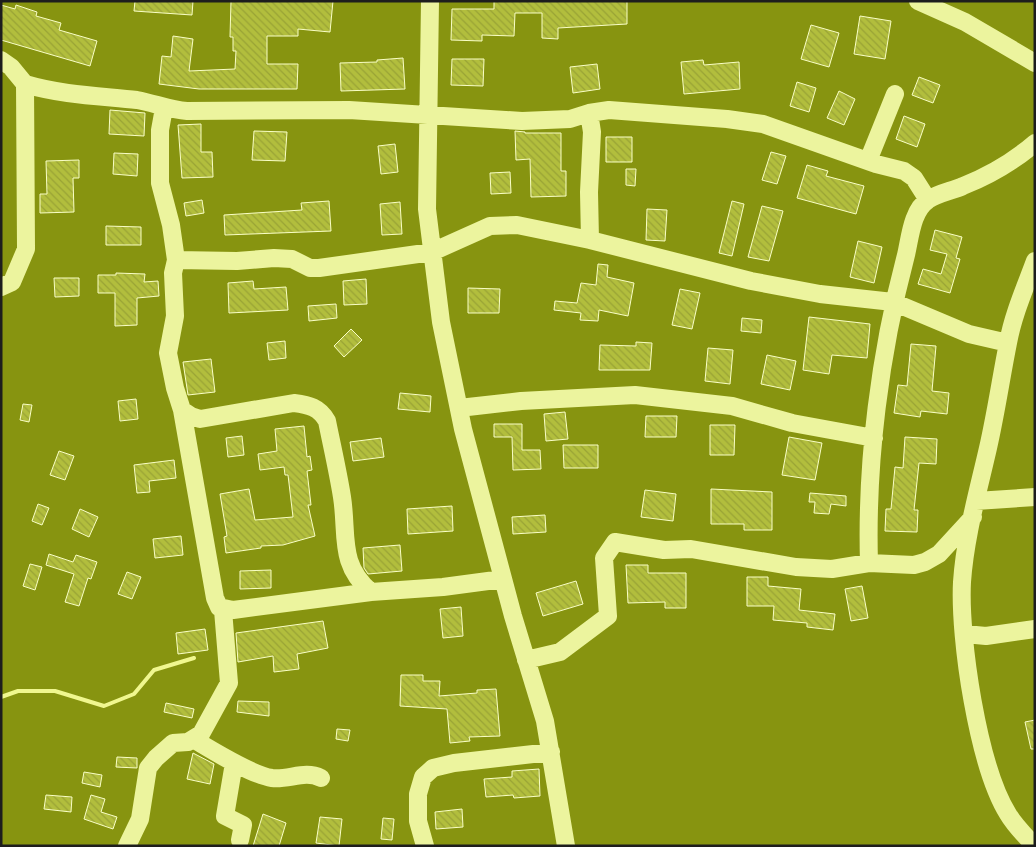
<svg xmlns="http://www.w3.org/2000/svg" width="1036" height="847" font-family="'IBM Plex Sans',sans-serif">
  <style>
    .lines { fill: none; stroke-linecap: round; stroke-linejoin: round }
    .stream { stroke: #f0f78f; stroke-width: 4 }
    .building { fill: url(#building-back-hatch); stroke: #f9fec6 }
    .minor { stroke: #ecf49e; stroke-width: 18 }
  </style>
  <defs>
    <pattern id="building-back-hatch" width="6" height="6" patternUnits="userSpaceOnUse" patternTransform="scale(1.25)"><rect width="6" height="6" fill="#b2be3d"/><path d="M-1 5l2 2M0 0l6 6M5-1l2 2" fill="none" stroke="#99a335"/></pattern>
  </defs>
  <rect width="100%" height="100%" fill="#879410"/>
  <g class="lines">
    <path class="stream" d="M1,697L18,691H55L104,706L134,694L154,670L194,658"/>
  </g>
  <path class="building" d="M135,1H193L192,15L134,11Z
    M231,1H333L330,32L298,29V36H267V64H298L297,89H199L159,84L162,56L171,57L173,36L193,39L189,71L235,69L236,51H233V37H230Z
    M494,1H627V24L558,28V39L542,38V13H515L514,36L482,35V41L451,40L452,9H494Z
    M1,5L15,9L16,5L37,12L36,16L61,23L59,30L97,41L90,66L1,40Z
    M860,16L891,21L885,59L854,54Z
    M811,25L839,33L829,67L801,59Z
    M403,58L405,89L341,91L340,63L377,62V60Z
    M452,59H484L483,86L451,85Z
    M703,60L704,65L739,62L740,89L684,94L681,62Z
    M597,64L600,89L573,93L570,67Z
    M919,77L940,85L933,103L912,95Z
    M797,82L816,88L809,112L790,106Z
    M839,91L855,99L844,125L827,118Z
    M110,110L145,113L144,136L109,134Z
    M904,116L925,124L917,147L896,139Z
    M201,124V152H212L213,177L182,178L178,125Z
    M254,131L287,132L285,161L252,160Z
    M515,131L525,132V133H561V171H566V196L531,197L530,159L516,160Z
    M606,137H632V162H606Z
    M395,144L398,172L381,174L378,146Z
    M771,152L786,156L777,184L762,180Z
    M114,153L138,154L137,176L113,174Z
    M79,160V178H73L74,212L40,213V194H47L46,161Z
    M807,165L828,171L826,176L864,186L856,214L797,198Z
    M626,169H636L635,186L626,185Z
    M510,172L511,193L491,194L490,173Z
    M202,200L204,213L186,216L184,203Z
    M329,201L331,231L225,235L224,215L302,210L301,203Z
    M732,201L744,204L732,256L719,253Z
    M400,202L402,234L382,235L380,204Z
    M762,206L783,211L769,261L748,257Z
    M647,209L667,210L665,241L646,240Z
    M106,226L141,227V245H106Z
    M935,230L962,237L956,258L960,259L950,293L918,284L923,269L941,274L947,254L930,250Z
    M858,241L882,247L874,283L850,277Z
    M598,264L608,265L607,277L634,283L628,316L599,310L598,321L580,320L581,313L554,310L555,301L577,303L581,283L596,285Z
    M116,273L145,274L144,282L158,281L159,296L137,298V325L115,326V293H98V275H116Z
    M54,278H79V296L55,297Z
    M366,279L367,304L344,305L343,281Z
    M253,281L254,289L286,287L288,310L229,313L228,283Z
    M468,288L500,289L499,313H468Z
    M680,289L700,293L692,329L672,325Z
    M336,304L337,318L309,321L308,306Z
    M809,317L870,324L867,358L832,355L829,374L803,370Z
    M742,318L762,320L761,333L741,331Z
    M351,329L362,340L344,357L334,346Z
    M285,341L286,358L269,360L267,343Z
    M636,342L652,343L650,370H599L600,345L636,346Z
    M911,344L936,346L932,391L949,393L947,414L921,411L920,417L894,413L898,385L907,386Z
    M708,348L733,350L730,384L705,381Z
    M767,355L796,361L790,390L761,384Z
    M211,359L215,392L188,395L183,362Z
    M400,393L431,396L430,412L398,409Z
    M136,399L138,419L120,421L118,401Z
    M23,404L32,405L29,422L20,420Z
    M565,412L568,439L546,441L544,414Z
    M646,416H677L676,437H645Z
    M494,424H522V450H540L541,469L513,470L512,437H494Z
    M710,425H735L734,455H710Z
    M304,426L307,457L310,456L312,470L307,471L311,505H308L315,536L283,545L261,546V548L226,553L224,537L227,536L220,494L249,489L255,520L293,517L288,475H285L284,467L260,470L258,454L277,451L275,429Z
    M242,436L244,455L228,457L226,438Z
    M789,437L822,443L815,480L782,475Z
    M905,437L937,439L936,464L919,463L914,510H918L917,532L885,531L886,509H891L895,467L903,468Z
    M381,438L384,457L353,461L350,442Z
    M563,445H598V468H564Z
    M59,451L74,456L65,480L50,475Z
    M174,460L176,478L149,481L150,492L137,493L134,465Z
    M711,489L772,492V530H744V524H711Z
    M645,490L676,494L673,521L641,517Z
    M810,493L846,496V506L831,504L829,514L814,513L815,502H809Z
    M38,504L49,508L42,525L32,521Z
    M452,506L453,531L408,534L407,509Z
    M80,509L98,517L89,537L72,529Z
    M545,515L546,532L513,534L512,517Z
    M181,536L183,555L155,558L153,539Z
    M400,545L402,571L368,574L364,568L363,548Z
    M49,554L73,562L76,555L97,562L91,579L88,578L79,606L65,602L74,574L46,565Z
    M30,564L42,567L35,590L23,586Z
    M626,565H648V573H686V608H665V602L628,603Z
    M271,570V588L240,589V571Z
    M127,572L141,577L132,599L118,594Z
    M747,577H768V586L801,589L799,610L835,614L833,630L807,627V623L773,620L774,606H747Z
    M576,581L583,604L543,616L536,593Z
    M862,586L868,618L851,621L845,589Z
    M461,607L463,636L443,638L440,609Z
    M323,621L328,648L297,654L299,669L274,672L273,656L238,662L236,633Z
    M205,629L208,650L178,654L176,633Z
    M401,675H423V681H440L439,696L477,693V690L496,689L500,736L469,737L470,741L450,743L447,709L400,706Z
    M238,701L269,702V716L237,712Z
    M166,703L194,709L192,718L164,712Z
    M1035,720V749H1031L1025,722Z
    M337,729L350,730L348,741L336,739Z
    M193,753L214,764L210,784L187,779Z
    M117,757L137,758V768L116,767Z
    M539,769L540,796L514,798L513,795L486,797L484,779L512,777V771Z
    M84,772L102,775L100,787L82,783Z
    M46,795L72,797L71,812L44,809Z
    M91,795L105,799L101,812L117,817L113,829L84,819Z
    M462,809L463,827L436,829L435,812Z
    M263,814L286,823L279,846H253Z
    M320,817L342,819L339,846L316,843Z
    M383,818L394,819L392,840L381,839Z"/>
  <g class="lines">
    <path class="minor" d="M430,1L427,209L441,322L463,429L513,616L545,721L566,846
      M918,1L965,22L1035,63
      M1,60L11,67L25,84L26,249L12,282L1,287
      M25,84C62,95 100,96 137,100C154,103 170,110 187,111L349,110L522,121L570,119L589,113L609,110L727,119L763,124L876,164L904,171L914,178L928,200
      M164,108L160,130V183L171,225L176,260L173,273L175,316L168,353L175,388L182,410L191,416L200,419L294,403C309,405 319,407 327,421C332,446 338,472 342,497C348,535 338,564 371,592L443,587L503,579
      M589,113L592,132L589,192L590,240
      M868,161L895,94
      M176,260L237,261L274,258L292,259L310,268H319L432,252L490,226L517,225L590,240L751,281L820,294L893,302L969,334L1008,343
      M1035,261C1025,288 1013,315 1008,343C1001,378 996,413 988,448C978,492 965,537 962,582C959,638 978,766 1008,814C1015,826 1025,836 1035,846
      M459,408L521,401L635,395L732,406L792,423L874,438
      M182,410L215,598L219,607L233,610L371,592
      M976,501L1035,497
      M869,563C866,462 880,353 906,255C910,238 912,210 928,200C938,193 952,191 963,186C988,176 1014,161 1035,143
      M965,634L986,636L1035,629
      M526,660L560,652L608,616L604,558L615,542L664,550L691,549L796,567L832,569L869,563L914,565L925,562L939,554L973,517
      M193,739C212,750 251,775 272,778C289,780 305,770 321,778
      M234,763L225,816L243,825L240,840
      M127,846L140,819L148,768L156,758L173,743L188,742L201,734L229,683L223,610
      M425,846L418,821V794L423,777L433,768L454,763L551,752"/>
  </g>
  <rect width="1036" height="847" fill="none" stroke="#1d1d1d" stroke-width="5"/>
</svg>
